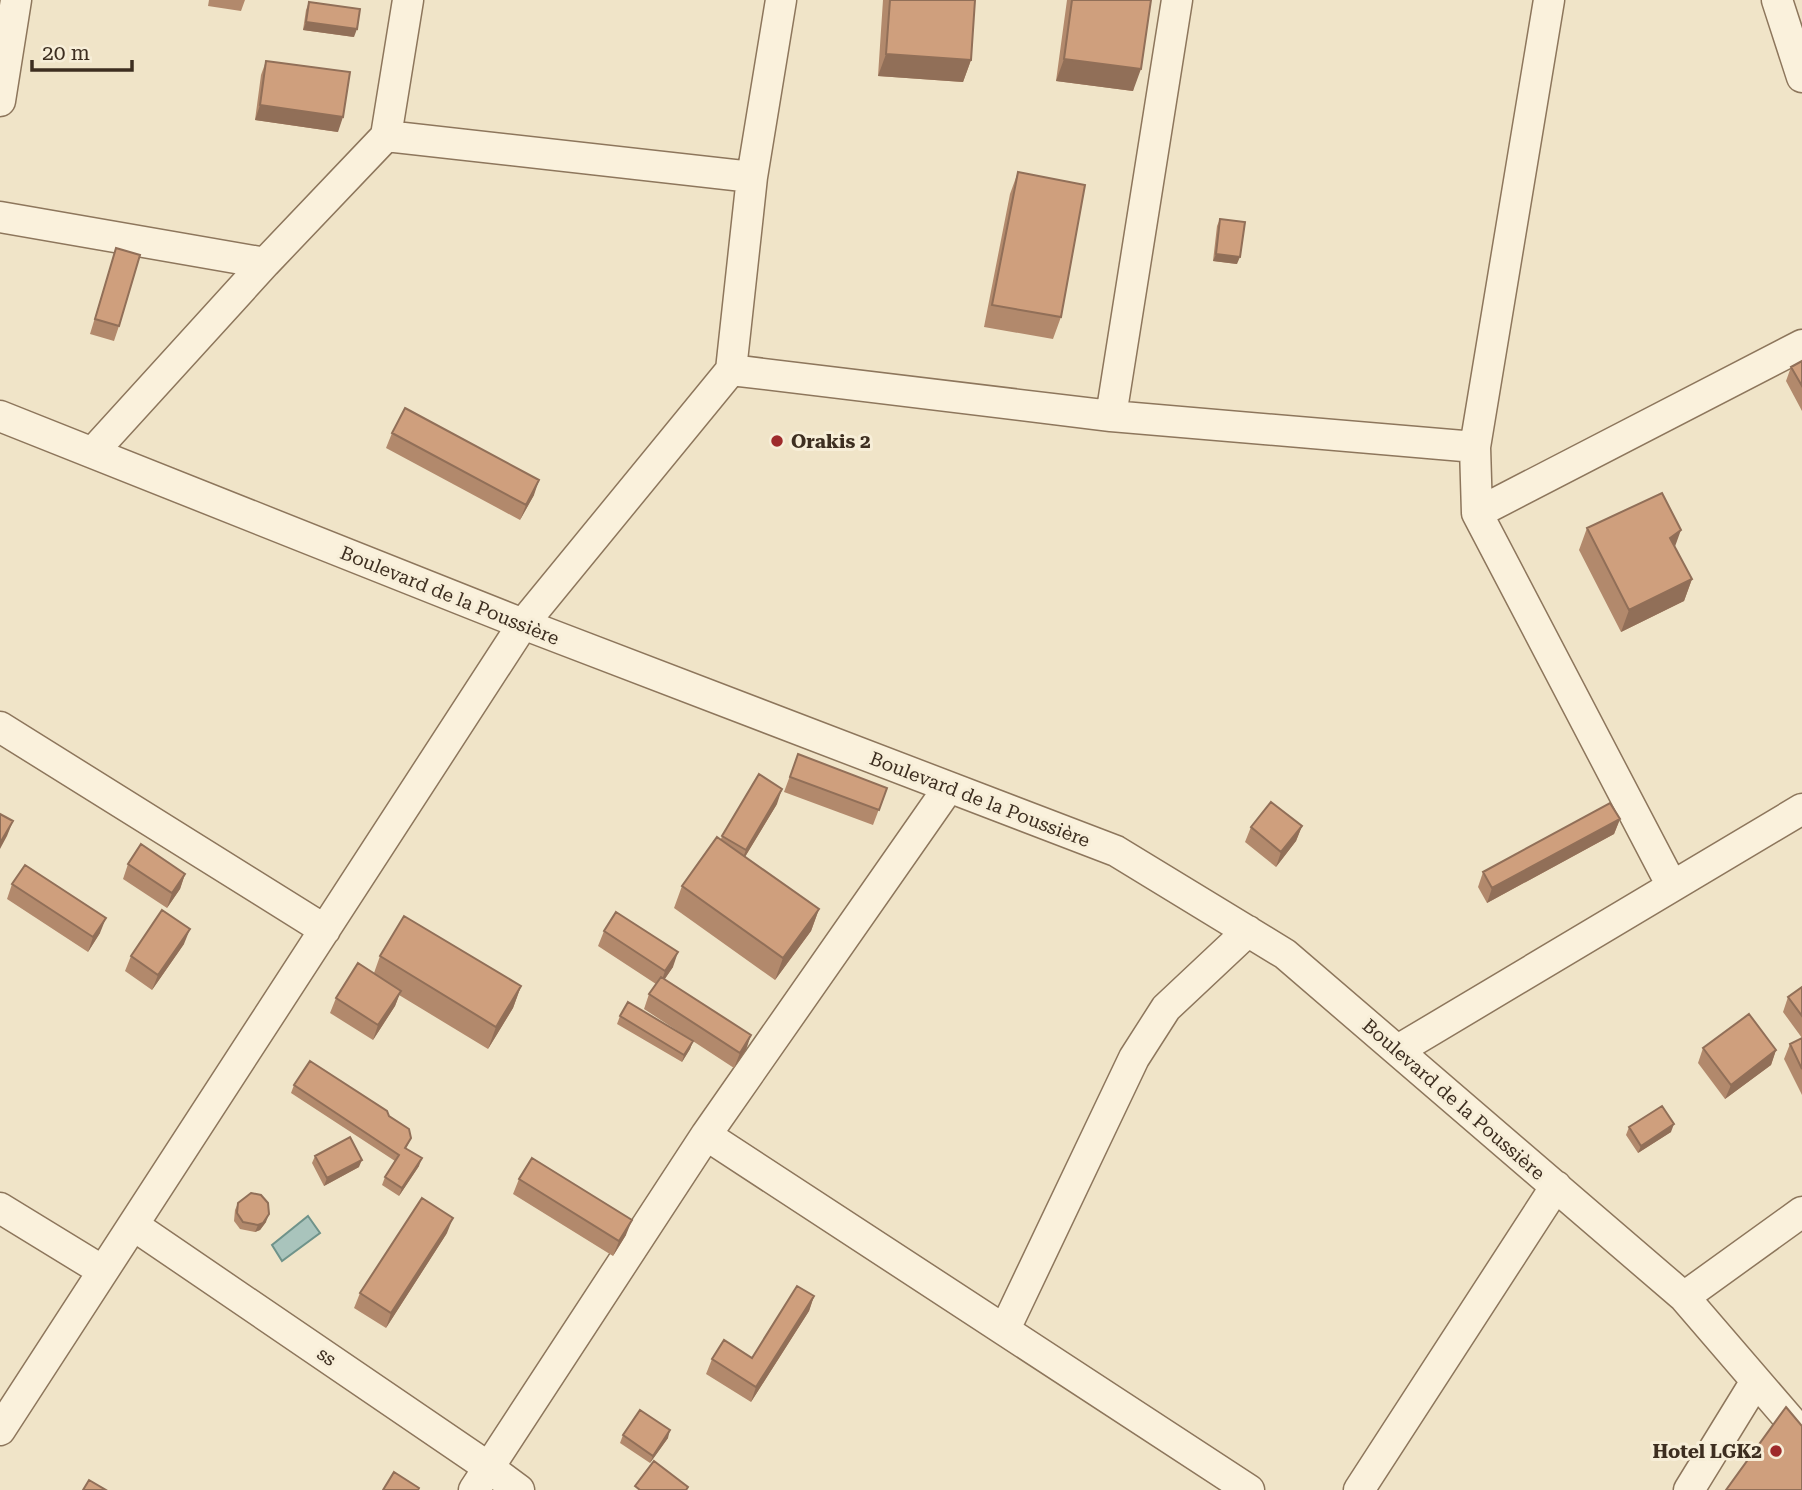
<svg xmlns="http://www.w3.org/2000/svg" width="1802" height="1490" font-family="'Roboto Serif',serif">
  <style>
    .water { fill: #a9c4bc; stroke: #6f938a; stroke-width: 2 }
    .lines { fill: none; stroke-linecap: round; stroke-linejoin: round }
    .minor-casing { stroke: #8d765c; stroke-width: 33 }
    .minor { stroke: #faf1dc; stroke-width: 30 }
    .wall { fill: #b2896c }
    .shaded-wall { fill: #916f58 }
    .building { fill: #cf9f7d; stroke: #916f58; stroke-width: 2 }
    .poi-dot { fill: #9e2a2b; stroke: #f7eed8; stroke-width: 2.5 }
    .labels { text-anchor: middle; stroke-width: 6; stroke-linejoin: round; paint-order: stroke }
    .poi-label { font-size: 19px; font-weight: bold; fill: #3d2e20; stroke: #f7eed8; text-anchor: start }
    .street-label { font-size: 19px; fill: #3d2e20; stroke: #f7eed8 }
  </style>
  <rect width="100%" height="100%" fill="#f0e4c8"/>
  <path class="water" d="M308,1216L320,1233L282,1261L272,1245Z"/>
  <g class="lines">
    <g class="minor-casing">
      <path id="minor" d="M1549,0L1475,447L1477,513L1672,886
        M1777,0L1802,77
        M0,101L16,0
        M386,136L408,0
        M0,217L265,263
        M731,370L1111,416L1475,447
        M0,416L523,624L1116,851L1285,954L1684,1297L1802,1434
        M1111,416L1177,0
        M93,452L265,263L386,136L752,177
        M1477,513L1802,345
        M0,727L325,930
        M1398,1050L1802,809
        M706,1135L1249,1490
        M0,1208L103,1271
        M133,1225L488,1467L519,1490
        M1684,1297L1802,1212
        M1005,1329L1134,1058L1166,1008L1248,931
        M0,1430L523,624L731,370L752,177L781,0
        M474,1490L706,1135L949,787
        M1359,1490L1556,1186
        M1689,1490L1756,1381"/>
    </g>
    <use href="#minor" class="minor"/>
  </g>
  <path class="wall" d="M209,0H245L241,11L208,6Z
    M883,0H975L971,60L963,82L878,76Z
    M1067,0H1151L1133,91L1056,81Z
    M309,2L354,37L303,30L306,10Z
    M266,61L338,132L255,120L261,75Z
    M1018,172L1061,317L1053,339L984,327L1010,194Z
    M1220,219L1237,264L1213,261L1217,226Z
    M116,248L119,326L114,341L90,334Z
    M1802,361V411L1786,381L1791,367Z
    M392,433L534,495L520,520L386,448Z
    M1587,528L1675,547L1692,579L1684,601L1621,632L1579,550Z
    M798,754L887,788L873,825L784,792Z
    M777,804L745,857L819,909L811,931L775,980L674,908L682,886L721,839L722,836Z
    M1620,819L1614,834L1487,903L1478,887L1483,872Z
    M1302,826L1296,841L1276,867L1245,842L1251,827Z
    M128,864L185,874L180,889L167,908L123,879Z
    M12,884L100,933L88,952L7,899Z
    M604,931L673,967L664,980L746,1050L734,1068L644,1009L649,994L656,984L598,946Z
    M184,944L152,990L125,971L131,956Z
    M380,956L521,986L513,1008L488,1049L399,995L395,1006L373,1040L330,1013L336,998L374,973Z
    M1802,987V1038L1783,1012L1788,997Z
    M620,1016L693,1041L690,1049L682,1062L617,1024Z
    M1802,1038V1095L1784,1059L1790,1044Z
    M1703,1048L1776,1050L1771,1065L1725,1099L1698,1063Z
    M294,1085L389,1116L411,1138L406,1149L419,1166L399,1196L382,1185L385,1177L395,1161L291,1093Z
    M1629,1127L1671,1132L1638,1153L1626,1135Z
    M315,1156L359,1167L324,1186L312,1163Z
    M519,1179L626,1235L613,1256L513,1194Z
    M238,1203L266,1222L260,1230L255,1232L240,1229L234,1221L235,1210Z
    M447,1233L386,1328L354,1308L360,1293Z
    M814,1296L809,1311L751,1402L706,1374L712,1359L752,1358Z
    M623,1435L668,1438L650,1463L620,1443Z"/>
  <path class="shaded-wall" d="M306,22L357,29L354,37L303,30Z
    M886,54L971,60L963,82L878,76Z
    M1064,59L1141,69L1133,91L1056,81Z
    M260,105L343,117L338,132L255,120Z
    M1216,254L1240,257L1237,264L1213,261Z
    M539,480L534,495L520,520L526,505Z
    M1681,530L1673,552L1670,538Z
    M1692,579L1684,601L1621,632L1629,610Z
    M782,789L777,804L740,865L746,850Z
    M1620,819L1614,834L1487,903L1492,888Z
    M13,821L7,836L0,849V843Z
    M1302,826L1296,841L1276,867L1281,852Z
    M185,874L180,889L167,908L172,893Z
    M819,909L811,931L775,980L783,958Z
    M106,918L100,933L88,952L93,937Z
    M190,929L184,944L152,990L158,975Z
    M678,952L673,967L660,986L665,971Z
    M521,986L513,1008L488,1049L496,1027Z
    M401,991L395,1006L373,1040L378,1025Z
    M751,1035L746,1050L734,1068L740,1053Z
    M693,1041L690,1049L682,1062L684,1055Z
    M1776,1050L1771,1065L1725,1099L1731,1085Z
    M1674,1124L1671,1132L1638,1153L1641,1146Z
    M422,1158L419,1166L399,1196L402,1188Z
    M362,1160L359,1167L324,1186L327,1178Z
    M269,1214L266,1222L260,1230L255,1232L258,1225Z
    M453,1218L447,1233L386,1328L391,1313Z
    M632,1220L626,1235L613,1256L619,1241Z
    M814,1296L809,1311L751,1402L756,1387Z
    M670,1430L668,1438L650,1463L653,1456Z"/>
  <path class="building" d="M890,0H975L971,60L886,54Z
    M1072,0H1151L1141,69L1064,59Z
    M309,2L360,9L357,29L306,22Z
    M266,61L350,72L343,117L260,105Z
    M1018,172L1085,185L1061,317L992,305Z
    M1220,219L1245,222L1240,257L1216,254Z
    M116,248L140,255L119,326L95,319Z
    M1802,361V386L1791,367Z
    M405,408L539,480L526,505L392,433Z
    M1662,493L1681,530L1670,538L1692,579L1629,610L1587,528Z
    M798,754L887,788L879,810L790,777Z
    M759,774L782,789L746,850L722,836Z
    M1271,802L1302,826L1281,852L1251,827Z
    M1610,803L1620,819L1492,888L1483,872Z
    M0,814L13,821L0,843Z
    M717,837L819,909L783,958L682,886Z
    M141,844L185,874L172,893L128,864Z
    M25,865L106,918L93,937L12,884Z
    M162,910L190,929L158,975L131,956Z
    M616,912L678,952L665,971L604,931Z
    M404,916L521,986L496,1027L380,956Z
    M358,963L401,991L378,1025L336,998Z
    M661,977L751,1035L740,1053L649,994Z
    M1802,987V1016L1788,997Z
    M628,1002L693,1041L684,1055L620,1016Z
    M1749,1014L1776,1050L1731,1085L1703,1048Z
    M1802,1038V1069L1790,1044Z
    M310,1061L387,1111L389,1116L409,1129L411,1138L405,1148L422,1158L402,1188L385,1177L399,1155L294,1085Z
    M1662,1106L1674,1124L1641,1146L1629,1127Z
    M350,1137L362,1160L327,1178L315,1156Z
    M532,1158L632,1220L619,1241L519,1179Z
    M251,1193L261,1195L268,1203L269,1214L263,1223L258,1225L243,1222L237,1213L238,1203Z
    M422,1198L453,1218L391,1313L360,1293Z
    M797,1286L814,1296L756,1387L712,1359L724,1340L752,1358Z
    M1786,1407L1802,1426V1490H1726Z
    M640,1410L670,1430L653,1456L623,1435Z
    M654,1461L688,1487L686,1490H640L635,1486Z
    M394,1472L419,1488L418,1490H383Z
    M89,1480L106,1490H83Z"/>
  <g class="poi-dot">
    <circle cx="777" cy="441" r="7"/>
    <circle cx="1776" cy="1451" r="7"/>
  </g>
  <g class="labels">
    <g class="poi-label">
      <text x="791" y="448">Orakis 2</text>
      <text x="1762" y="1458" text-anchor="end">Hotel LGK2</text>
    </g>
    <g class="street-label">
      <text transform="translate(450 595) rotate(22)" y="7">Boulevard de la Poussière</text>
      <text transform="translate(980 799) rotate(21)" y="7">Boulevard de la Poussière</text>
      <text transform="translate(1454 1099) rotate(41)" y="7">Boulevard de la Poussière</text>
      <text transform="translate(327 1356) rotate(34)" y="7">ss</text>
    </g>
  </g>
  <path d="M32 60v10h100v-10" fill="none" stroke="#3d2e20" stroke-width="3.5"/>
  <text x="42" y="60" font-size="21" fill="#3d2e20" stroke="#f7eed8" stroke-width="5" paint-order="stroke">20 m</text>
</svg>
